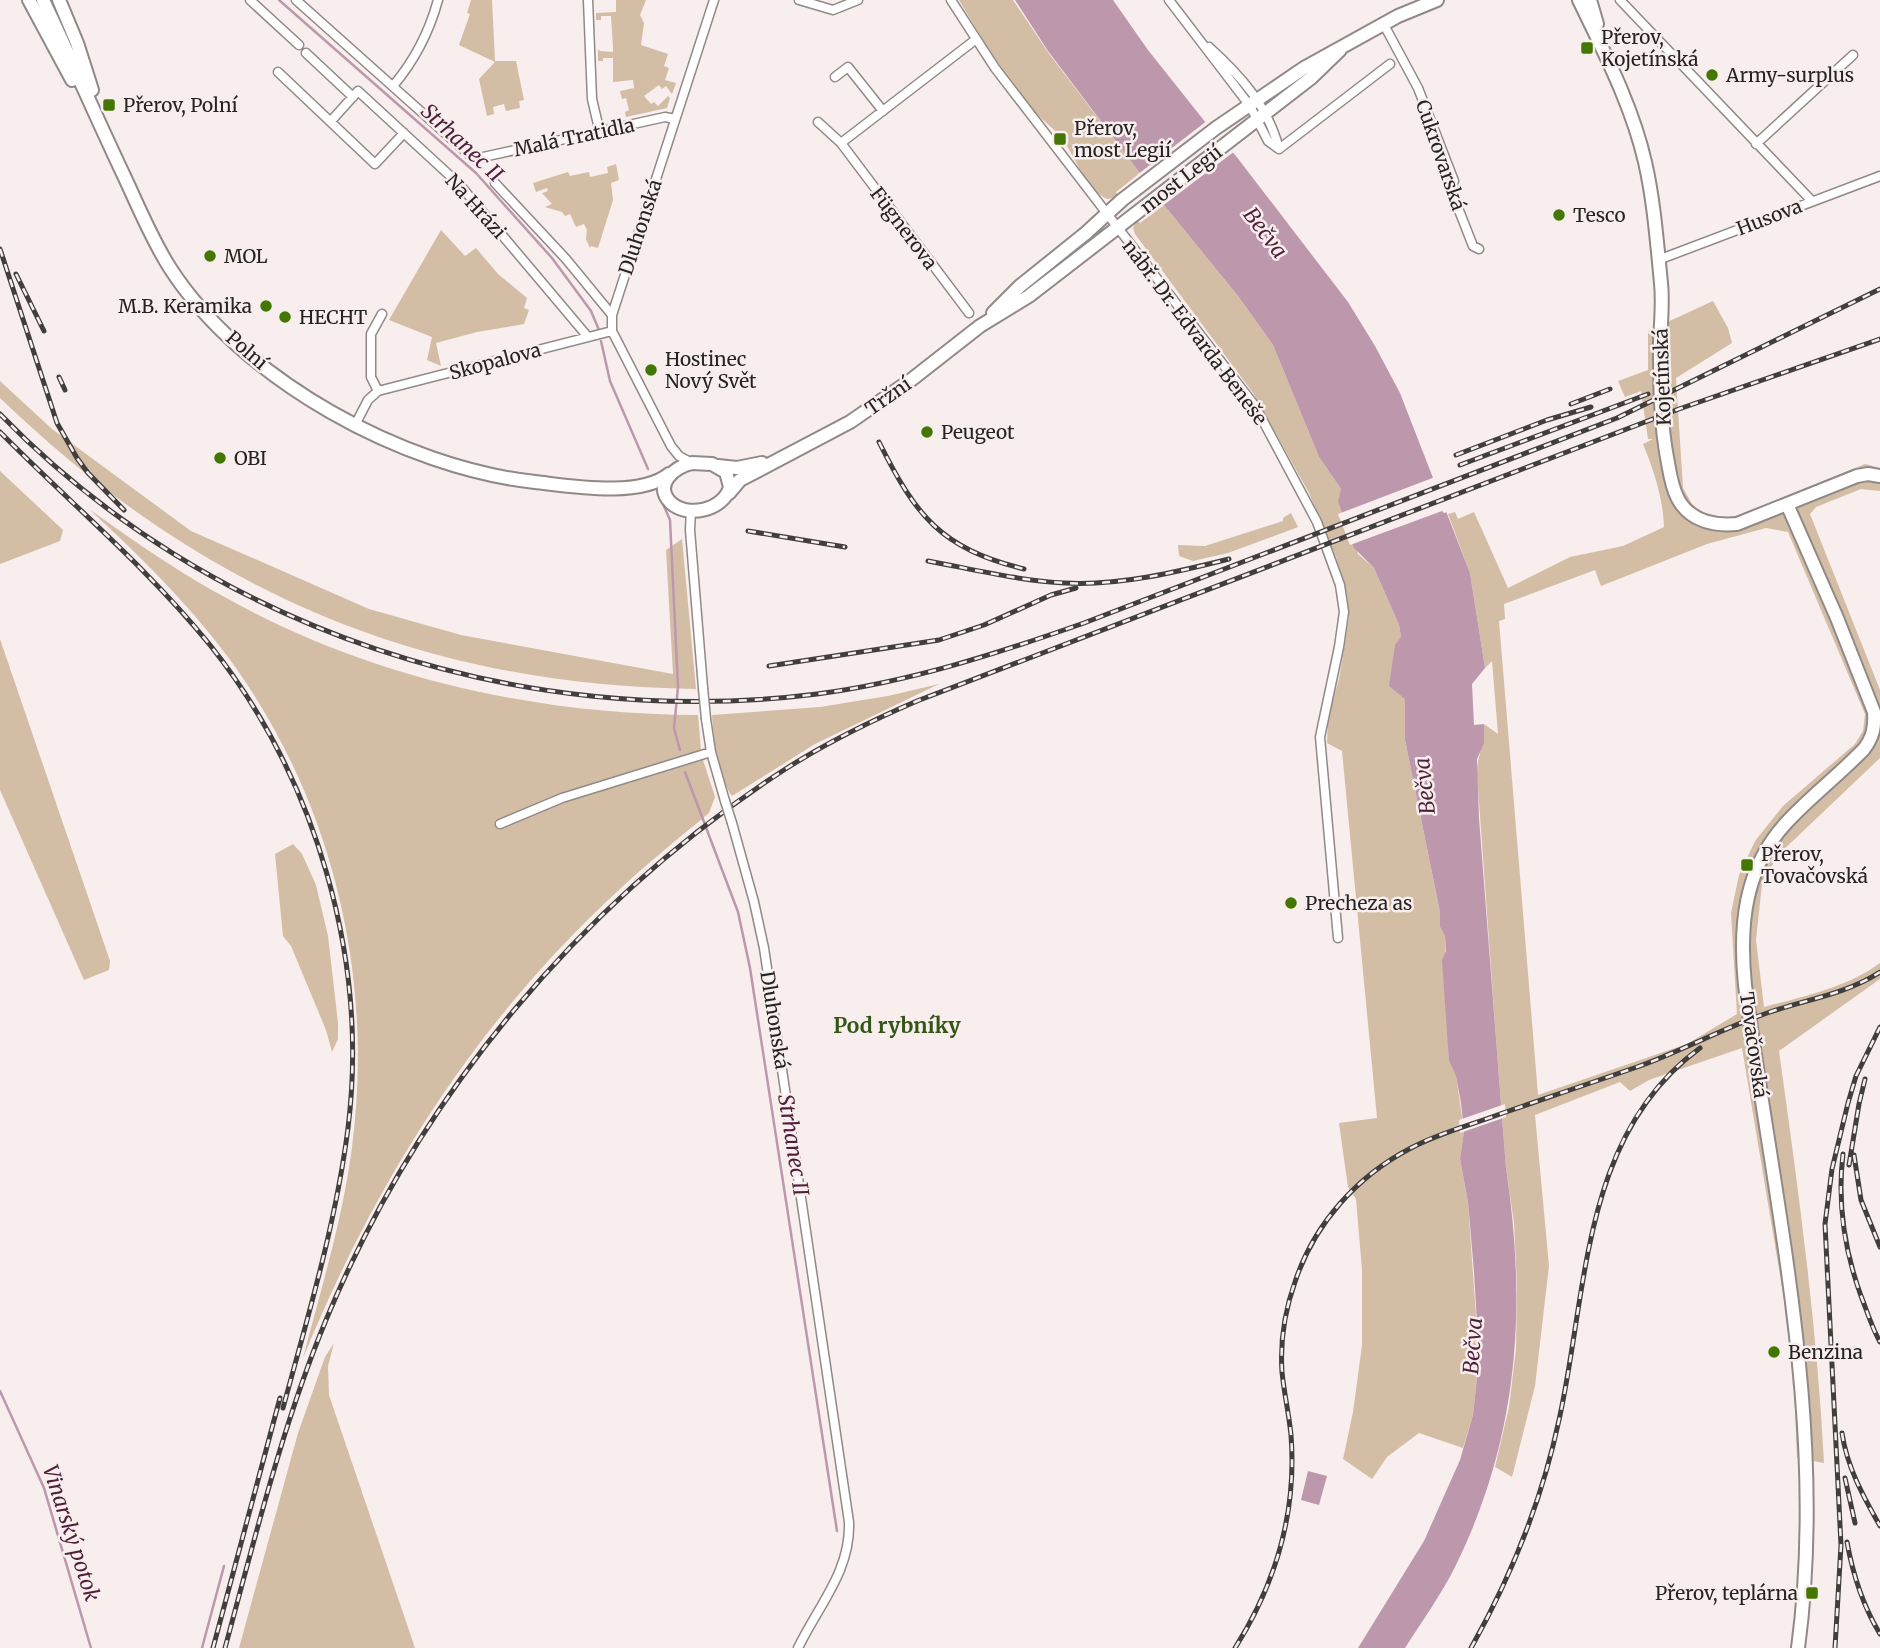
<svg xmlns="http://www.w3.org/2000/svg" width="1880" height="1648" font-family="Merriweather,serif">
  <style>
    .green { fill: #d3bda5; fill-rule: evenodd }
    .water { fill: #bd98ac }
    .pier { fill: #f7eeed }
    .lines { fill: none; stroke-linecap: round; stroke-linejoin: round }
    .stream { stroke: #bd98ac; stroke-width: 2.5 }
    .street-casing { stroke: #918988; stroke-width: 11 }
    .secondary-casing { stroke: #918988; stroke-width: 16 }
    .primary-casing { stroke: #918988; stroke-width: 16 }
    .street { stroke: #fff; stroke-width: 8 }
    .secondary { stroke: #fff; stroke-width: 12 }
    .primary { stroke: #fff; stroke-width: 12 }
    .rail-casing { stroke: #413e3e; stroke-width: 5 }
    .rail { stroke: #f7eeed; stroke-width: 2.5; stroke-dasharray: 8; stroke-linecap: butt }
    .street-bridge-casing { stroke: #918988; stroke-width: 11; stroke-linecap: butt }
    .street-bridge { stroke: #fff; stroke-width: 8 }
    .poi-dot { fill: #437702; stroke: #f7eeed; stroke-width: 2.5 }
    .labels { text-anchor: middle; stroke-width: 5; stroke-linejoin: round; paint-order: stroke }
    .poi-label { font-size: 19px; fill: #262323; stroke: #f7eeed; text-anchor: start }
    .street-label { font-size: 19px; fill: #262323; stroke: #f7eeed }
    .water-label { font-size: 21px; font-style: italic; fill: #4e1e3b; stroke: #f7eeed }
    .neighbourhood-label { font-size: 21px; font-weight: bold; fill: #335515; stroke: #f7eeed }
  </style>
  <rect width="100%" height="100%" fill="#f7eeed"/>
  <path class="green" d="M471,0H492L495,61H516L524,100L519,101L520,108L506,111L504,104L493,107L494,114L487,116L479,79L495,62L459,45L470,14L467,13Z
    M616,0H646L640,15L644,23L641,45L668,54L664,66L669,68L665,80L676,83L672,94L666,86L662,89L659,85L644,96L651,104L654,102L658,106L668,96L670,98L667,108L626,117L625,112L629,110L626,98L622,99L620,91L634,88L633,80L613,82V58H603V61H598V49L600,51L613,52V48L611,16H601V20H596V13L616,12Z
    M959,0H1013L1050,55L1140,173L1116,192L1119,197L1107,199C1085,189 1076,157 1062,139C1054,128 1044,122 1035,112C1006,78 982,39 959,0Z
    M616,164L619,180L611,183L613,200L598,248L591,246L590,248L586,239L587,230L584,224L576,227L570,214L565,216L562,212L545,207L552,204L542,193L548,191L547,188L536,192L533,183L568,172L570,176L589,172L590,177L608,173L607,167Z
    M1164,205L1238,296L1273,345L1319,457L1341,489L1358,554L1374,568L1399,625L1401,637L1406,716L1405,740L1440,912V927L1445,936L1449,1061L1456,1075L1464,1131L1460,1159L1468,1202L1479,1359L1473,1415L1463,1448L1419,1433L1387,1457L1372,1479L1343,1459L1353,1412L1362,1345V1270L1356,1199L1348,1187L1339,1123L1377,1118L1342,751L1327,743L1328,717L1339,679L1349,618L1347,595L1336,557L1309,493L1253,393L1135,234L1133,228L1137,220L1140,223Z
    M441,230L465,256L476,248L498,274L527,298L524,308L529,310L524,324L477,332L436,343L441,366L427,360L432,337L389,320Z
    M1713,301L1728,328L1732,343L1676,378L1683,488L1692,504L1707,516L1720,520L1739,515L1865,464L1880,468V491L1861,489L1816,507L1810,514L1880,690V758L1778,855L1762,884L1756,940L1764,1007C1802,997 1848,987 1880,963V979L1779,1051C1798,1187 1817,1325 1824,1463L1797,1458L1794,1386L1784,1299L1742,1048L1649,1080L1630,1091L1620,1082L1535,1115L1549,1266L1535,1386L1512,1477L1495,1467L1509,1407L1516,1349L1517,1285L1514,1223L1506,1168L1496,1038L1477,774C1477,756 1485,742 1484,724L1498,734L1492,661L1485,668L1470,573L1448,514L1455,512L1458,519L1474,512L1508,588L1570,557L1623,546L1664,527C1663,498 1654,471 1643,444L1653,439H1648L1641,391L1625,397L1618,381L1648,370V331ZM1766,528L1788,532L1865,714L1863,731L1855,744L1783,806L1755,841L1739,875L1731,913L1737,1014L1687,1044L1538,1095L1499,621L1505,619L1504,604L1595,570L1601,586L1707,544Z
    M0,381L52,429L191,531L369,609L461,635L673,674L666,550L682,539L696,689C417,685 200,590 0,398Z
    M0,471L63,530L60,541L0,564Z
    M89,509C135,542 181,574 232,601C372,678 538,715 698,715L701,750L676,759L678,767L703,760L715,797L709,813C674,842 638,871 605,903C470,1031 373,1187 303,1358C321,1289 343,1218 352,1147C374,979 334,807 236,668C194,609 142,558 89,509Z
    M1291,513L1298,527L1293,529L1228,553L1193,561L1179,556L1178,545L1205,546L1283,521V518Z
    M0,639L110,961L109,970L84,980L0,790Z
    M939,684L815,744L732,796C719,779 713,737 712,715L820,707L888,696Z
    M293,844L302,854L316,885L328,936L338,1023V1039L332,1052L326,1030L291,946L283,936L275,854Z
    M334,1343L328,1366L329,1395L415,1648H239L298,1433L325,1357Z"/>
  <path class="water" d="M1015,0H1113L1148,50L1206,123L1236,156L1348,302L1375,346L1400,393L1470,573L1485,668L1472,684L1474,725L1484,724V743L1477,759L1479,818L1506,1168C1527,1308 1519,1437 1455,1567C1441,1595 1422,1621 1405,1648H1358L1424,1541L1460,1460L1473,1415L1479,1359L1474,1272L1468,1202L1460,1159L1464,1131L1461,1103L1456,1076L1449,1061L1442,960L1446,951L1445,936L1440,927V912L1405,740V699L1389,686L1395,645L1401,637L1399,625L1374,568L1354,548L1338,501L1341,489L1319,457L1273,345L1238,296L1164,205L1048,51Z
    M1308,1471L1327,1476L1319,1505L1301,1500Z"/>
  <path class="pier" d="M1208,120L1235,151L1161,207L1137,175Z
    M1437,474L1450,511L1444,513L1442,511L1350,545L1338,514L1435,477Z
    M1505,1104L1506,1117L1460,1133L1459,1120Z"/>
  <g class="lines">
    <path class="stream" d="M279,0L476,173L552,258L591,311L599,330
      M601,341L610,381L648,469
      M660,497L670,520L678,687L674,728L680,750
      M685,772L738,912L750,968L837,1531
      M0,1391L44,1488L91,1648
      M202,1648L224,1566"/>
    <g class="street-casing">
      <path id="street" d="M250,0L299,45
        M296,0L474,159L665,117L675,119
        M588,0L592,99L600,133
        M799,0L833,10L858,0
        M951,0L995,68L1255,406L1317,522L1340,585L1344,612L1339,647L1320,737L1338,938
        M1169,0L1250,106L1268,141L1279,149
        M1620,0L1811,200
        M1383,23L1418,88L1454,181L1451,190L1473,246L1479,249
        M1209,47C1241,76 1268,106 1279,149
        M306,53L353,97
        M278,72L375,164L404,133
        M835,77L848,67L883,111
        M393,86C415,60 429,33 438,0
        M331,121L358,91L459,184L588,337
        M818,122L841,143L969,313
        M841,143L975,40
        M1756,144L1853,55
        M1279,149L1390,64
        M495,183L566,259L612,315
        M1658,260L1880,176
        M378,391L371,377V334L382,314
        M355,425L368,400L378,391L612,331
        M692,463L679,456L671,446L612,331V315L714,0
        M691,510L690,530L703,688
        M706,719L711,752L725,801
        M732,823L754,902L764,948L849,1522C851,1571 818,1606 798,1648
        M500,824L562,798L711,752"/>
    </g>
    <g class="secondary-casing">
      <path id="secondary" d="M1579,0C1604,52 1632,105 1645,162C1654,201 1657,243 1661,283C1663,302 1661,322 1660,341C1660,382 1660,423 1668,463C1670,475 1672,488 1678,499C1690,521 1714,526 1737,524L1857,476L1868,474L1880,476
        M1590,0L1597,24
        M1787,504L1837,618L1874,712C1875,727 1873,737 1864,749C1839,775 1810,797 1786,823C1744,869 1739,926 1745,985C1774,1205 1828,1425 1798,1648"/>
    </g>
    <g class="primary-casing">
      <path id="primary" d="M29,0L72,80
        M43,0C71,59 97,119 125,178C139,208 152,240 170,268C242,380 404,468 535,482C571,486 640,498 669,474
        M59,0L77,43L92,90
        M993,313L1020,286L1086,233L1122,200L1216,128L1304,68L1398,16L1437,0
        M692,463L712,464L726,472L730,487C724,510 687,519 670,502C653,484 675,467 692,463Z
        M718,466L737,468L762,463
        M729,493L740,480L850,422L911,380L980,326L1029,296L1311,78L1340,50"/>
    </g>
    <use href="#street" class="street"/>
    <use href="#secondary" class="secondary"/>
    <use href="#primary" class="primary"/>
    <g class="rail-casing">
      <path id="rail" d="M0,249L57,423L77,458L88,473L124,510
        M16,274L44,331
        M59,377L65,390
        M1571,404L1610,389
        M0,414C209,630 520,731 817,694C909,682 996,654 1084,623L1617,418L1880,289
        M0,432C70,503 147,567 210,645C316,778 369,959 348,1128C336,1223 308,1316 283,1408
        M879,442C916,516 940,548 1024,569
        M1456,455L1547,420L1591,407
        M1460,465L1648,394
        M748,531L845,547
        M928,561C972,569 1020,581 1065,583C1119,586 1177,572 1229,559
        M769,666L939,640L984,625L1051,595L1076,588
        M1843,1154C1837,1204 1844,1249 1861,1296C1867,1311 1872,1328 1880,1342
        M1854,1155L1861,1200L1880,1247
        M1849,1165L1859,1104L1865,1079
        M1842,1433C1847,1467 1863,1496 1880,1526
        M1845,1478L1855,1523
        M1847,1542C1853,1575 1863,1606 1880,1634
        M213,1648L280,1398
        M225,1648C255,1538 282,1426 326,1320C419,1096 583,899 787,768C828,742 873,720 917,701L1679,409L1880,339
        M1235,1648C1276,1583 1297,1512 1291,1435C1289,1414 1284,1393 1282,1372C1280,1342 1285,1310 1295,1282C1314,1224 1357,1176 1411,1148C1439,1133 1471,1125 1500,1114C1546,1098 1591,1083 1637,1067C1682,1051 1725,1027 1770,1012C1808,999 1846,994 1880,972
        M1471,1648C1511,1577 1542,1500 1559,1420C1588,1290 1581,1135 1700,1048
        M1835,1648L1841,1545L1825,1224L1832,1169L1848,1103L1856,1076L1880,1027"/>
    </g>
    <use href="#rail" class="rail"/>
    <g class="street-bridge-casing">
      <path id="street-bridge" d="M703,688L706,719
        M725,801L732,823"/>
    </g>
    <use href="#street-bridge" class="street-bridge"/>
  </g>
  <g class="poi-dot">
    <rect x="1580" y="41" width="14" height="14" rx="3.5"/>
    <circle cx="1712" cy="75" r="7"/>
    <rect x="102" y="98" width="14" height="14" rx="3.5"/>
    <rect x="1053" y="132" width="14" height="14" rx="3.5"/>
    <circle cx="1559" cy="215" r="7"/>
    <circle cx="210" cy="256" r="7"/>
    <circle cx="266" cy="306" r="7"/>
    <circle cx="285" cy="317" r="7"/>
    <circle cx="651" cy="370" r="7"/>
    <circle cx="927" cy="432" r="7"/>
    <circle cx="220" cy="458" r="7"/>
    <rect x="1740" y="858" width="14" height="14" rx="3.5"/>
    <circle cx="1291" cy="903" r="7"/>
    <circle cx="1774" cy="1352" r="7"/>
    <rect x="1805" y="1586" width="14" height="14" rx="3.5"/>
  </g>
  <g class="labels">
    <g class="poi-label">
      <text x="1601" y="44">Přerov,<tspan x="1601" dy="22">Kojetínská</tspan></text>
      <text x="1726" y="82">Army-surplus</text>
      <text x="123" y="112">Přerov, Polní</text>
      <text x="1074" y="135">Přerov,<tspan x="1074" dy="22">most Legií</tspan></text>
      <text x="1573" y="222">Tesco</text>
      <text x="224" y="263">MOL</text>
      <text x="252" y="313" text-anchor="end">M.B. Keramika</text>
      <text x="299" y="324">HECHT</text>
      <text x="665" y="366">Hostinec<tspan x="665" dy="22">Nový Svět</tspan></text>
      <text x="941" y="439">Peugeot</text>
      <text x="234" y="465">OBI</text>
      <text x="1761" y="861">Přerov,<tspan x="1761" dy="22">Tovačovská</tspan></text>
      <text x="1305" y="910">Precheza as</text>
      <text x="1788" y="1359">Benzina</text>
      <text x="1798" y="1600" text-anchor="end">Přerov, teplárna</text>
    </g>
    <g class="street-label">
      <text transform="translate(574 137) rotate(-12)" y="7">Malá Tratidla</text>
      <text transform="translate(1441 155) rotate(71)" y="7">Cukrovarská</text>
      <text transform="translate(1181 179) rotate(-38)" y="7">most Legií</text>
      <text transform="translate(476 206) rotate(48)" y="7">Na Hrázi</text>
      <text transform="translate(1769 217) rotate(-21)" y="7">Husova</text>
      <text transform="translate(640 227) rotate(-72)" y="7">Dluhonská</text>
      <text transform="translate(904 228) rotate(53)" y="7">Fügnerova</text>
      <text transform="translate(1195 332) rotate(53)" y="7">nábř. Dr. Edvarda Beneše</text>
      <text transform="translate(247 350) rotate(41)" y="7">Polní</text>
      <text transform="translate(495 361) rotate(-15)" y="7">Skopalova</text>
      <text transform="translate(1662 377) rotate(-92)" y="7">Kojetínská</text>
      <text transform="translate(888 396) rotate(-35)" y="7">Tržní</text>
      <text transform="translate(775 1020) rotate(81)" y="7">Dluhonská</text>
      <text transform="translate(1754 1045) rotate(82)" y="7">Tovačovská</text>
    </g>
    <g class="water-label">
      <text transform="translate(462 143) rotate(43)" y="7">Strhanec II</text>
      <text transform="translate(1265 233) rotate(53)" y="7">Bečva</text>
      <text transform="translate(1425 786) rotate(-96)" y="7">Bečva</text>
      <text transform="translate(793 1145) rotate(81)" y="7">Strhanec II</text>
      <text transform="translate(1473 1346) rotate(-86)" y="7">Bečva</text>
      <text transform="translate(71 1533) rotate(72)" y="7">Vinarský potok</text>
    </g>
    <g class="neighbourhood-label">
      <text x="897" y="1033">Pod rybníky</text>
    </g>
  </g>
</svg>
